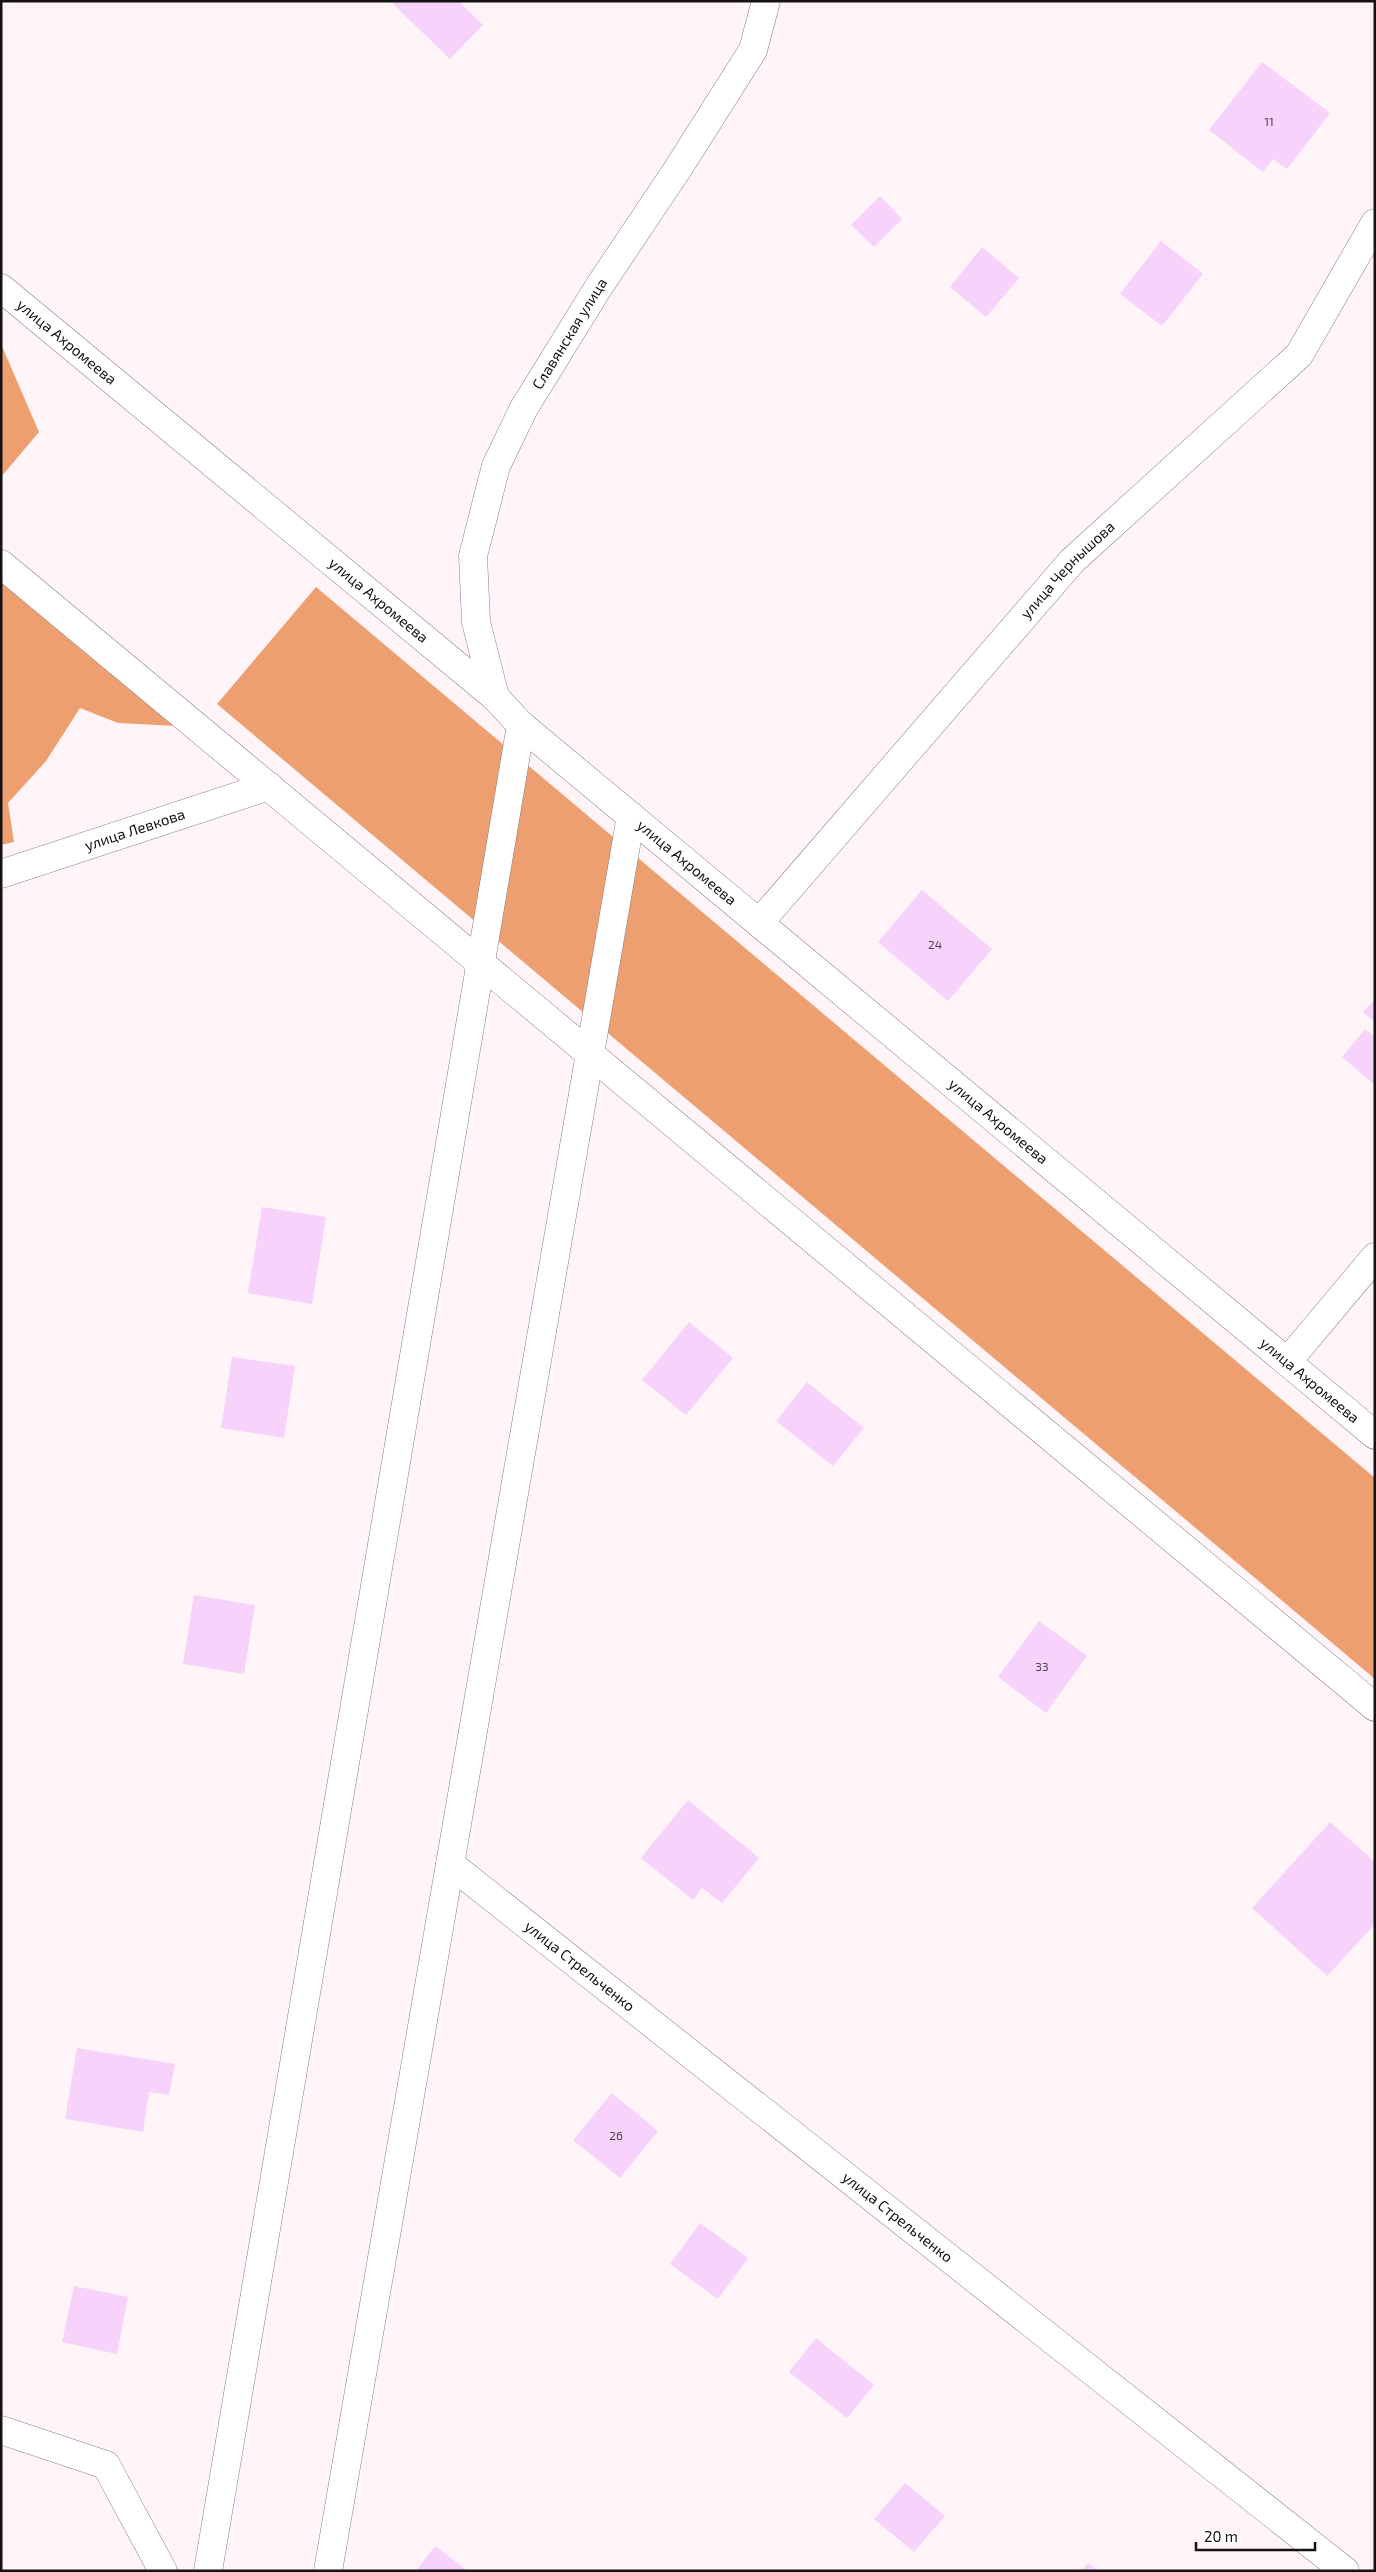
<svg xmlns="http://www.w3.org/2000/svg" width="1376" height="2572" font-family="'Exo 2',sans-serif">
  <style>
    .forest { fill: #ed9f6f }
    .building { fill: #f7d2fb }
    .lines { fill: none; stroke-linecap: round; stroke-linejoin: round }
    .minor-casing { stroke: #898083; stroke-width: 29 }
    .minor { stroke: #fff; stroke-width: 28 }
    .labels { text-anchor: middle; stroke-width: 4; stroke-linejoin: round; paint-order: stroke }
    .number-label { font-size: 12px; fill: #4e424e }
    .street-label { font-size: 15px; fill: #161214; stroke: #fff }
  </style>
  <rect width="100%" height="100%" fill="#fff4f8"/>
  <path class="forest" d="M1,344L39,432L1,477Z
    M1,580L177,726L118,723L80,708L46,761L8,803L14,842L1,845Z
    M316,587L1375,1478V1679L217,704Z"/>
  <path class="building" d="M390,1H458L483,25L450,59Z
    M1262,62L1330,113L1287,169L1273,159L1263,172L1209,130Z
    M880,196L902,219L874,247L851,225Z
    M1161,241L1203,274L1162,326L1120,294Z
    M982,247L1019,278L986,317L950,287Z
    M922,890L992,949L948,1001L878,942Z
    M1375,999V1022L1363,1012Z
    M1365,1029L1375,1037V1085L1342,1057Z
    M262,1207L326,1217L312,1304L248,1293Z
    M689,1322L733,1358L686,1415L642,1380Z
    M232,1357L295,1366L284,1438L221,1428Z
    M807,1382L864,1428L833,1466L776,1421Z
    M194,1595L255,1605L244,1674L183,1664Z
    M1039,1621L1087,1656L1046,1713L998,1677Z
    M688,1800L759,1858L722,1903L702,1888L693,1900L641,1858Z
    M1330,1822L1375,1862V1924L1327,1976L1252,1908Z
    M77,2048L175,2064L169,2095L149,2092L143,2132L65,2119Z
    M612,2093L658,2131L620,2178L573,2140Z
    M700,2223L748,2258L718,2299L670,2264Z
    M74,2286L128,2297L117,2354L62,2342Z
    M816,2338L874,2385L847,2418L789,2372Z
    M905,2483L945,2516L914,2552L874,2519Z
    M435,2546L468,2571H416Z
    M1088,2563L1098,2571H1081Z"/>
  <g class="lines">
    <g class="minor-casing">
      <g id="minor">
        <path id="s1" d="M1,288L495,697L521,725L1375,1435"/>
        <path d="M1,564L1375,1707"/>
        <path id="s2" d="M495,697L476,622L473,556L496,466L524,408L598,288L679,167L753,50L766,1"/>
        <path id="s3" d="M1,874L269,786"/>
        <path id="s4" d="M759,923L1072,561L1299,355L1375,223"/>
        <path d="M1287,1362L1375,1257"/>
        <path id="s5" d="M450,1864L1345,2571"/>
        <path d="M1,2430L106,2465L163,2571"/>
        <path d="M208,2571L521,725"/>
        <path d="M328,2571L631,816"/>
      </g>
    </g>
    <use href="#minor" class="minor"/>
  </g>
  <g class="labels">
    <g class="number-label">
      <text x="1269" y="126">11</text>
      <text x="935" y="949">24</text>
      <text x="1042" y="1671">33</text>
      <text x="616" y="2140">26</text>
    </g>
    <g class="street-label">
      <text dy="5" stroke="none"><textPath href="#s2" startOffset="388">Славянская улица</textPath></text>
      <text dy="5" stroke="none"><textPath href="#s1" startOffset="85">улица Ахромеева</textPath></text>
      <text dy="5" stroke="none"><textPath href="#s4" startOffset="469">улица Чернышова</textPath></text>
      <text dy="5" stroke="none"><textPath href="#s1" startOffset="490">улица Ахромеева</textPath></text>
      <text dy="5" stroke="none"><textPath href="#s3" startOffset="141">улица Левкова</textPath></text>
      <text dy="5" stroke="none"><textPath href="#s1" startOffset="895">улица Ахромеева</textPath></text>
      <text dy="5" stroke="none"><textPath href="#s1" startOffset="1300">улица Ахромеева</textPath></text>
      <text dy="5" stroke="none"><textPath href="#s1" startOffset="1705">улица Ахромеева</textPath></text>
      <text dy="5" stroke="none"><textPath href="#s5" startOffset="165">улица Стрельченко</textPath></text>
      <text dy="5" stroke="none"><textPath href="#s5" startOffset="570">улица Стрельченко</textPath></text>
    </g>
  </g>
  <rect width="1376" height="2572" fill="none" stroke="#161214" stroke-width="5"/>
  <path d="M1196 2542v8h119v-8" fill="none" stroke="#161214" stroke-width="2.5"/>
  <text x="1204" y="2542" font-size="15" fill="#161214" stroke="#ffffff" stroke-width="4" paint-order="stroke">20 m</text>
</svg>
